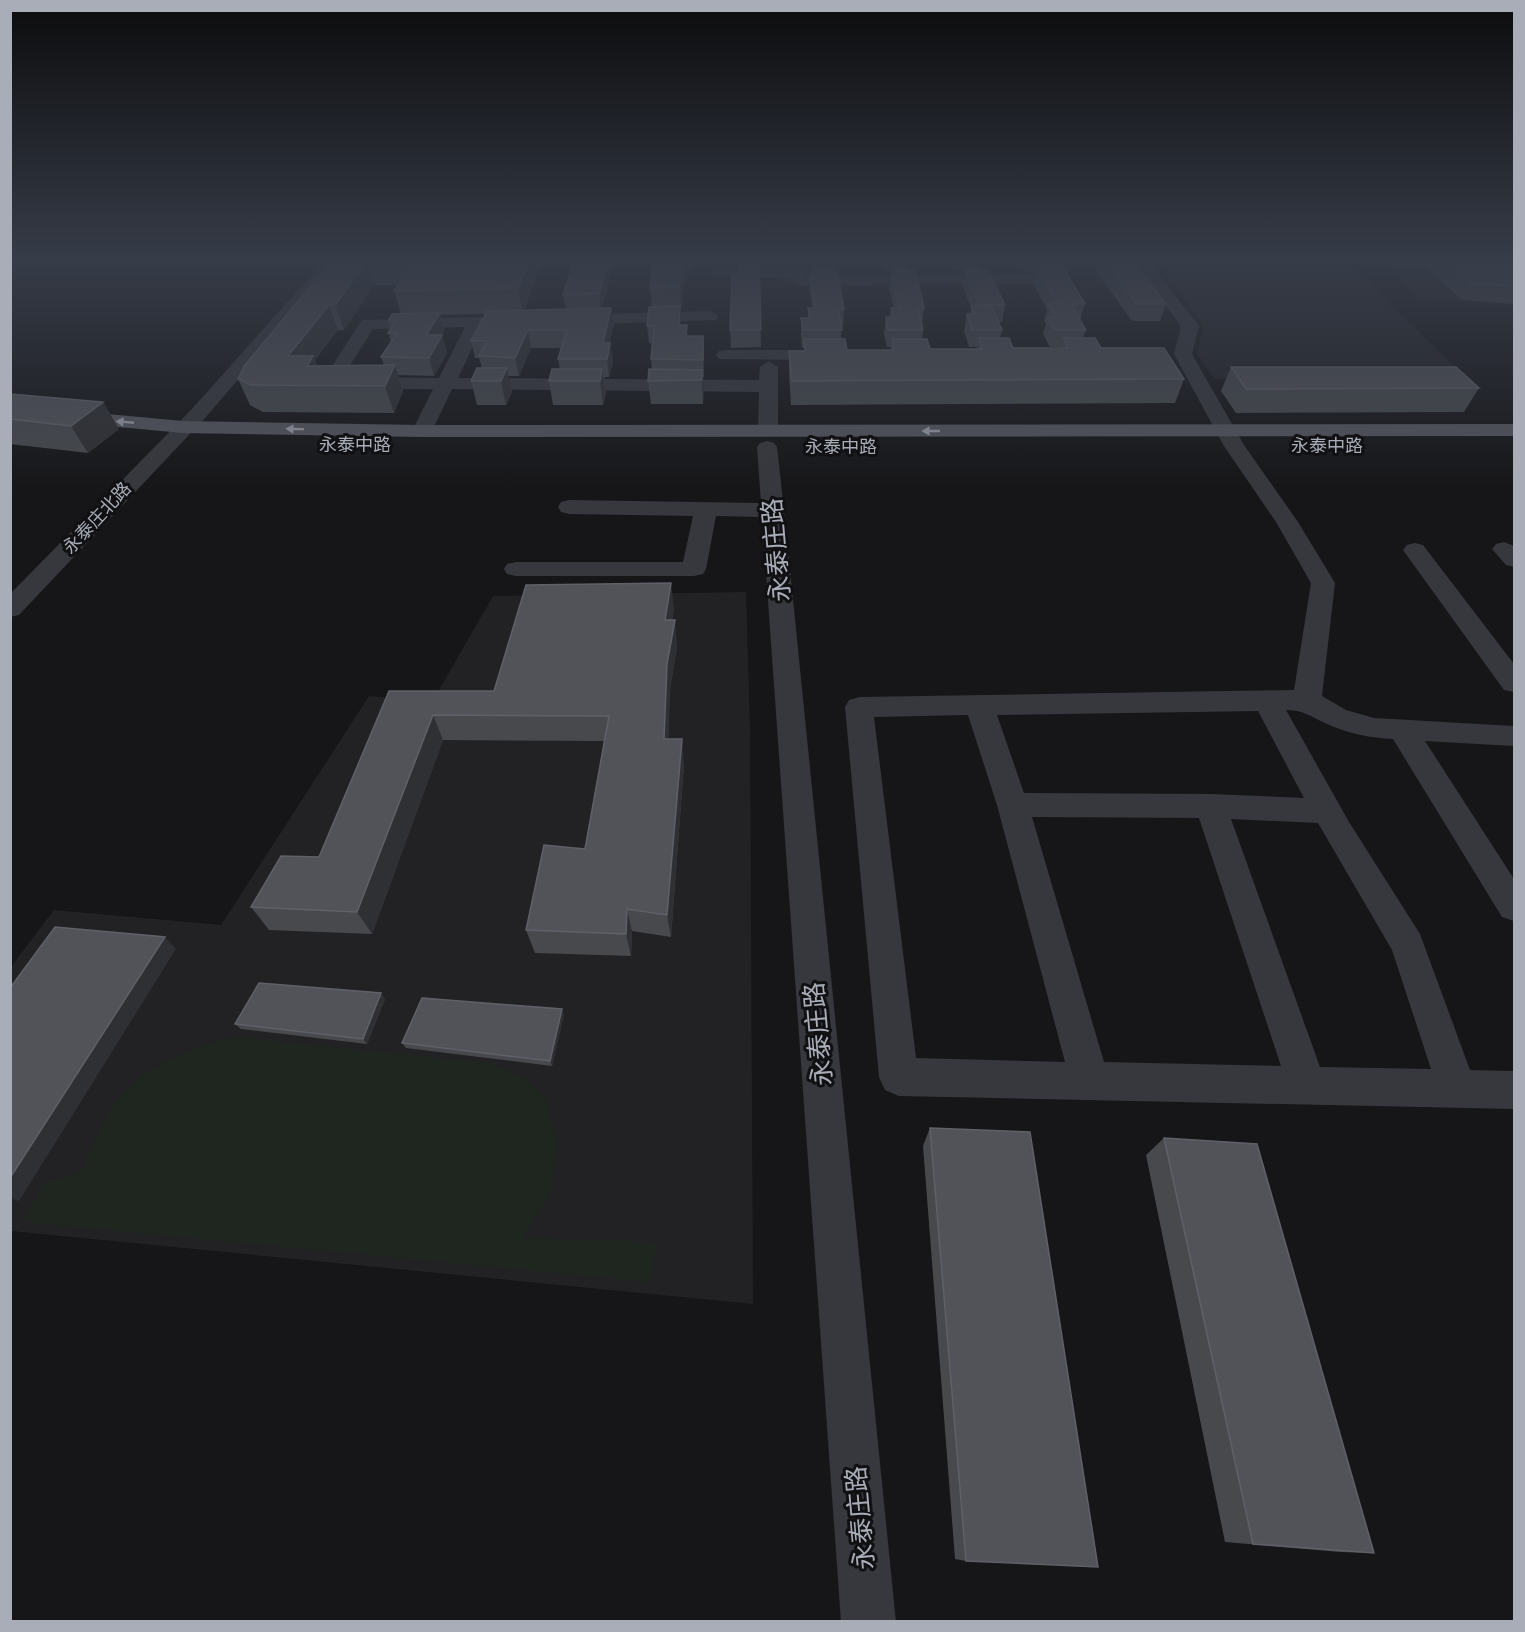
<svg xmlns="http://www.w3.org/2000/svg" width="1525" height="1632" font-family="Mulish,'Noto Sans SC',sans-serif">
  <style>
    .built { fill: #222225 }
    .green { fill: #1e261f }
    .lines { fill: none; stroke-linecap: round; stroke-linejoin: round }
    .minor { fill: #37383d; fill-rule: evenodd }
    .major { fill: #53555c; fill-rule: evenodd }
    .wall { fill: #47494d; fill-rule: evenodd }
    .shaded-wall { fill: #2f3033 }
    .building { fill: #525359; stroke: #5f6168; stroke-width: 1.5 }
    .oneway { fill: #979ba6 }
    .labels { text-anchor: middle; stroke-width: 6; stroke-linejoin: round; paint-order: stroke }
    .far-street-label { font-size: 18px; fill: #a8adb8; stroke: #111113 }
    .near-street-label { font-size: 26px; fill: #a8adb8; stroke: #111113 }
  </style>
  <rect width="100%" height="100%" fill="#161618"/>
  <path class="built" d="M1382,261H1514V305L1419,298Z
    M1352,266L1463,375L1214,379L1197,354L1203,326L1162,267Z
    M746,592L750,728L753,1304L11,1231L10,968L54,910L221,925L369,696L432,702L493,596Z"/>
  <path class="green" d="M235,1037L492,1063L525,1079L546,1097L557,1144L551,1191L523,1238L658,1242L650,1282L22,1222L44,1183L81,1172C90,1153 97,1131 108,1113C135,1068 187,1049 235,1037Z"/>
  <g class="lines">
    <path class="minor" d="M324,261H340L205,418L19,615L10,617V594L191,410Z
      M1132,261H1148L1199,326L1192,354L1244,445L1298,522L1335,583L1322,696L1346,710L1374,718L1514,726V746L1425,741L1514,879V921L1502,917L1393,739C1371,738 1345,733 1325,723C1310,716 1303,710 1286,710L1349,822L1420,934L1470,1070L1514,1071V1109L899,1096L885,1090L879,1077L845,707L849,700L859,697L1294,690L1311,583L1276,522L1224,446L1174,354L1181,326ZM1258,711L1304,798L1211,794L1024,793L997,715ZM968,715L997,805L1065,1062L916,1058L874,717ZM1032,817L1199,818L1281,1066L1104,1062ZM1231,819L1318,823L1392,950L1431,1069L1320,1067Z
      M719,268H798L804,270L806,275L1032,274L1040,279L1032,284L798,285L792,283L790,278L713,276L711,273Z
      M710,311L718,316L716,320L570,325L561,320L570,315Z
      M523,316L532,321L529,325L482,327L458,378L759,380L760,367L769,361L778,367V431L775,435H761L758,431L759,392L452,389L432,431L429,435H415L412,431L433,389H358L330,376L328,372L362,320ZM465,327L439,378L362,377L347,370L373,329Z
      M725,350H832L841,355L832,360L719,359L716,355L719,351Z
      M767,441L774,443L777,447L784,510L896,1622H841L762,517L716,516L706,569L703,574L694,576H516L507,574L504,569L507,564L516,562H683L693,516L569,514L561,512L558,507L561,502L569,500L761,503L757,447L760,443Z
      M1504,542L1514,546V567L1506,565L1492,549L1496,544Z
      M1415,543L1423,545L1514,664V692L1504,690L1403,550L1407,545Z"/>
    <path class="major" d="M10,405L183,421L422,425L1514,424V436L422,437L183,433L10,417Z"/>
  </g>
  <path class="wall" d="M339,261H542L524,310L566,309L563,295L614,261L602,308H611L614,325L609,343H610L613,361L609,377H604L606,393L603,405H553L549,381L560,369L558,359L561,348H531L519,376H508L512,392L506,405H477L471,381L482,368L479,358H475L471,341L485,314L440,315L444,330L441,335H442L447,353L434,376L398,375L403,391L394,413L263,412L250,405L238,379ZM374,285H398L394,291L401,313L388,321L390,330L388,333L391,342L381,357L384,365L317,366L315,360L338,330H344Z
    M653,261H694L693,270H686L681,309H680L681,325L688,336H703L704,353V377H703V404H651L648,381L652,369L651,359L653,343H649L647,326L652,307L650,288Z
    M739,261H764V266H759L761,347L731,348L730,330L739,277Z
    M811,261H835V271L844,309L843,326H841V339L847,350H891V347H887L884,334L886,317H890L891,308H894L889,287L891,271L883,270L881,261H908L907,270L924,308L922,325L923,330L922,339L930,349H977V347H969L964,331L967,314H970L971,308L963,287L965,271L954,270L951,261H981L980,270L1005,305L1002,322H998L1002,330L1000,338L1013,348H1061V347H1050L1043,334L1046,324L1044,321L1047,310L1034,285L1036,274L1033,272H1025L1019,261H1059L1085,304L1080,320L1086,330L1083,338L1101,348L1184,379L1175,403L791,405L789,374V351H804V348H802L801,335V318H808V308H812L810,291V274H813V273H812Z
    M1091,261H1133L1166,304L1160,321H1132L1099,275Z
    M1150,261H1331L1330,263L1154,264Z
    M1419,261H1515V304L1462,300Z
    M1231,367L1479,388L1464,412L1236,413L1221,391Z
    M10,394L103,402L119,429L88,453L10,444Z
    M674,608L672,620L677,646L670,689L668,739L684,764L671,937L632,931L631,956L535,953L526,930L585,849L604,741L443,740L372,934L269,930L251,907L319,857L389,691H494Z
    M385,999L367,1044L241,1029L235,1024Z
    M564,1014L552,1066L406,1048L402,1043Z
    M930,1128L966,1561L955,1559L923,1146Z
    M1164,1138L1374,1553L1340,1552L1225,1542L1146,1155Z"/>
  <path class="shaded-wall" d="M367,261L374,285L344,330L335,305Z
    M529,261H542L522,313L518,288Z
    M608,261H614L601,311L599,294Z
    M683,261H685L686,270L681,309L679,287Z
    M329,305L338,330L315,360L323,382L288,356Z
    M680,306L681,323L680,342L679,325Z
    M611,308L614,325L605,361L603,343Z
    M440,313L444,330L431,353L426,335Z
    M528,330L531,348L519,376L515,358Z
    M442,335L447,353L434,376L429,358Z
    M703,336L704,353V377L703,360Z
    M610,343L613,361L609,377L607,359Z
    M395,365L403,391L394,413L385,386Z
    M507,368L512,392L506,405L501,381Z
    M602,369L606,393L603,405L600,381Z
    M702,370L704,394L703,404L702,380Z
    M103,402L119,429L88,453L71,426Z
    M671,583L674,608L668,646L665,620Z
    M675,620L677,646L670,689L668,764L664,739L667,664Z
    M433,715L443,740L372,934L357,912Z
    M682,739L684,764L671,937L667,915Z
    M627,909L632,931L631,956L626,934Z
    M165,937L176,949L19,1201L10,1198V1178Z
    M381,993L385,999L367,1044L363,1039Z
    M562,1009L564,1014L552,1066L550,1061Z"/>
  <path class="building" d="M339,261H367L335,305H329L288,356H313L307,366L395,365L385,386L251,385L238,379L245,365L331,262Z
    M414,261H529L518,288L394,291Z
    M574,261H608L599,294L563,295Z
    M653,261H683L679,287L650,288Z
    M1045,261H1059L1085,304H1071L1086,330H1054L1047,317H1055L1048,304H1057L1038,269L1046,262Z
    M1106,261H1133L1166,304H1137Z
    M1446,261H1515V286L1471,284Z
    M739,263H759L761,330H730L732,277H739Z
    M891,270H912L916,274L924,308H918L923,330H888L886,317H893L891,308H904H899Z
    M965,270H988L1005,305H979Z
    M813,271H837L844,309H838L842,330H803L801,318H810L808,308H815L810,274H814Z
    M680,306L679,325H687L686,336H703V360L651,359L654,326H647L649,307Z
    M971,306H991L1002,330H972L967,314H974Z
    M611,308L603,343H610L607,359H558L567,330H528L515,358L479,356L487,341H471L487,311Z
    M440,313L426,335H442L429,358L381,357L397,333H388L396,321H388L392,314Z
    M979,338H1009L1013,348H1068L1063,338H1095L1101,348H1164L1184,379L792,381L789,351H805L804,339H845L847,350H894L892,339H927L930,349H982Z
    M1231,367H1456L1479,388L1246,389Z
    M477,368H507L501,381H471Z
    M552,369H602L600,381H549Z
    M649,369L702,370V380L648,381Z
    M10,394L103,402L71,426L10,419Z
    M671,583L665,620H675L667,664L664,739H682L667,915L627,909L626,934L526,930L544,845L585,849L609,716L433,715L357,912L251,907L281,856L319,857L389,691H494L526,585Z
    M55,927L165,937L10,1178V988Z
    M259,983L381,993L363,1039L235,1024Z
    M422,998L562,1009L550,1061L402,1043Z
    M930,1128L1030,1132L1098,1567L966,1561Z
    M1164,1138L1257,1144L1374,1553L1253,1544Z"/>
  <defs><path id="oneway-solid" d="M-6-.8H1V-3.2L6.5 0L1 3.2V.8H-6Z" transform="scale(1.5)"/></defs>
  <g class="oneway">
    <use href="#oneway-solid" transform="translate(125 422) rotate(-175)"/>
    <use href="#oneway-solid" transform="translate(295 429) rotate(-179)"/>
    <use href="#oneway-solid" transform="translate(931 431) rotate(180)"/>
  </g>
  <linearGradient id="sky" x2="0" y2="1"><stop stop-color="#0c0c0d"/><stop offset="0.53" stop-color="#363c48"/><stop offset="1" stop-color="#363c48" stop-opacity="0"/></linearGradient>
  <rect width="1525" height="490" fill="url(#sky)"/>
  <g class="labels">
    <g class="far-street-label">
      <text x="355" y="451">永泰中路</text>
      <text x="1327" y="452">永泰中路</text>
      <text x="841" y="453">永泰中路</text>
      <text transform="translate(97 518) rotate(-47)" y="6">永泰庄北路</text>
    </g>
    <g class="near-street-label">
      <text transform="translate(776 550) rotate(-95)" y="9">永泰庄路</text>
      <text transform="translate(818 1034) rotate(-95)" y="9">永泰庄路</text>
      <text transform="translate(860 1518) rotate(-95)" y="9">永泰庄路</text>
    </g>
  </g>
  <rect width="1525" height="1632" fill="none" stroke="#a8adb8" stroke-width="24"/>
</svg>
